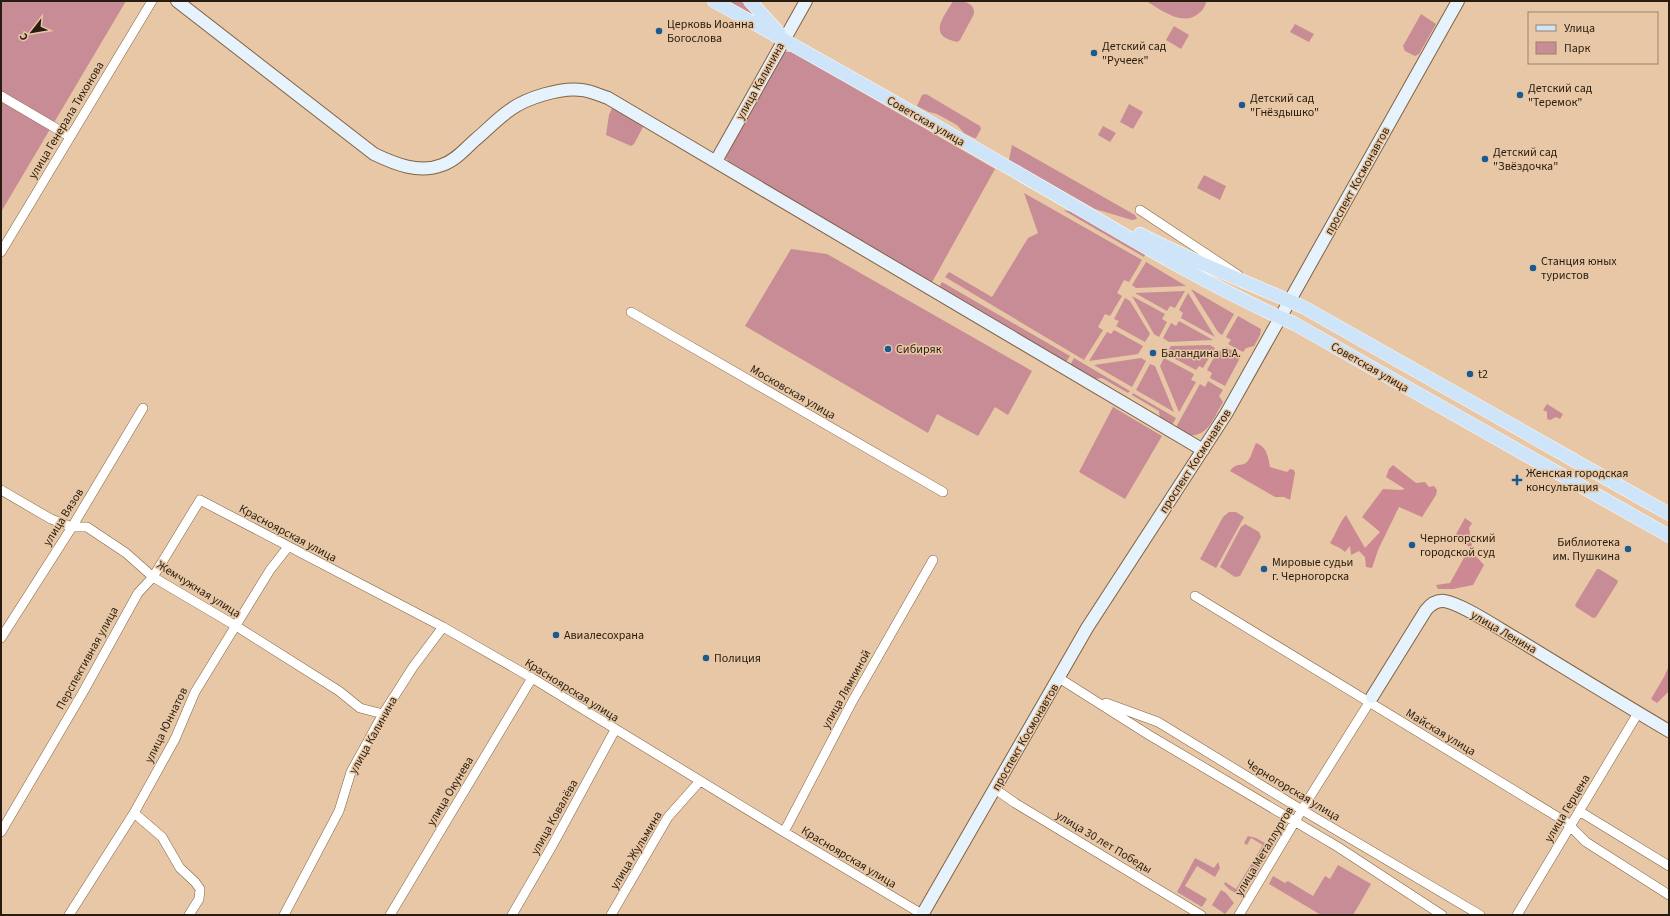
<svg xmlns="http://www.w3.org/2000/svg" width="1670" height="916" font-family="'Source Sans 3',sans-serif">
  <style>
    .green { fill: #c78c95 }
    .forest { fill: #cc8893 }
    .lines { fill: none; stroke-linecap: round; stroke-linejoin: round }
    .street-casing { stroke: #806344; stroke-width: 10 }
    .secondary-casing { stroke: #806344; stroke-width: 14 }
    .primary-casing { stroke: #fff; stroke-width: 14 }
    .street { stroke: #fff; stroke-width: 9 }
    .secondary { stroke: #e6f2fc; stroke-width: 12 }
    .primary { stroke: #cee4f9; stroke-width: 13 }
    .poi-dot { fill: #1a5a90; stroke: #e7c7a5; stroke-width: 1.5 }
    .labels { text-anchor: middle; stroke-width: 3; stroke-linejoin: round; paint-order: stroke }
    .poi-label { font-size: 12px; fill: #271c0f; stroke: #e7c7a5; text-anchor: start }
    .street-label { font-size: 12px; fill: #271c0f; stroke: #e7c7a5 }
  </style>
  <rect width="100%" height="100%" fill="#e7c7a5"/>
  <path class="green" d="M1,1H126L1,212Z
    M722,1H741L768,26Z
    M953,1C963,1 975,2 974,14L960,40L957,42C927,36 943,18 953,1Z
    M1146,1H1206C1206,6 1202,11 1198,14C1182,27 1160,9 1146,1Z
    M1421,14L1436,24L1419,54L1415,56L1405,51L1403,46Z
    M1295,24L1314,34L1309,42L1290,32Z
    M1174,26L1189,35L1181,49L1166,40Z
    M785,52H792L995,169L931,284L731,165L726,158L727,150L779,59Z
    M926,94L980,126L981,129L976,138H974L964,133L957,125L937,114L929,112L917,106L922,95Z
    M1129,104L1143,112L1133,129L1120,122Z
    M616,107L642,122L643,127L634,144L631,146L606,135L609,115L612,108Z
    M1103,126L1116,133L1110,142L1098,135Z
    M1012,145L1135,215L1137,219L1132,220L1095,209L1009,160Z
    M1204,175L1226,186L1220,200L1197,188Z
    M1024,193L1142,260L1129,282L1124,280L1117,293L1122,296L1110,316L1105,314L1098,327L1103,330L1084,360L945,277L949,272L992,297L1028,238L1038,233Z
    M1063,210L1074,212L1146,253L1144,257Z
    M791,249L827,254L1032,371L1008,415L995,407L978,436L937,414L928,433L745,326Z
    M1146,262L1186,286L1136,288L1132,285Z
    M942,282L1070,356L1066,362L939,287Z
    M1191,289L1234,314L1222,335L1218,332Z
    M1185,291L1175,308L1170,306L1167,311L1135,293Z
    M1188,293L1215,337L1181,318L1183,313L1179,310Z
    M1132,296L1165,314L1162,319L1167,322L1159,337L1154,334Z
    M1125,298L1130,301L1150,334L1145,342L1116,326L1119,321L1114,319Z
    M1238,316L1261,329L1260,335L1254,346L1246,348L1243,352L1228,344L1231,340L1226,337Z
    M1179,321L1213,340L1169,342L1163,338L1171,323L1176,326Z
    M1114,330L1143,346L1138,354L1089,361L1107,332L1111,334Z
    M1210,345L1215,348L1203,368L1199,366L1196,370L1166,354L1171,346Z
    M1226,347L1241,356L1225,386L1210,378L1212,373L1207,370L1218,350L1223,353Z
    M1074,358L1130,391L1128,393L1102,378L1094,379L1070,365Z
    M1141,358L1146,361L1132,387L1094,365Z
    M1164,358L1194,374L1191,380L1196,382L1179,412L1160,366Z
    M1150,364L1155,366L1174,412L1136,390Z
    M1208,381L1223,390L1219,396L1223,402C1215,415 1208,438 1189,435C1185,434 1179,431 1175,429L1200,384L1205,387Z
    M1133,393L1176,418L1171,427L1160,420L1159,411L1132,395Z
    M1547,404L1563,414L1560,419L1556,417L1550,420L1547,419V412L1543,410Z
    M1113,407L1162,436L1125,499L1079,472Z
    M1229,512H1236L1244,517L1216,568L1200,559L1223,517Z
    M1245,524L1259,532L1261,537L1240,576L1235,577L1220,567L1241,527Z
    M1597,569H1599L1617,580L1618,582L1596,617L1593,618L1576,607L1575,605Z
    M1248,836L1256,838L1270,846L1269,852L1242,897L1229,889L1224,884L1225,882L1236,889L1263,845L1251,838L1247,845L1244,843Z
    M1195,858L1214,868L1218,862L1220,868L1215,877L1197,866L1185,886L1207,899L1202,907L1177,892Z
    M1338,865L1371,884L1353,915H1321L1269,884L1273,876L1285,883L1288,881L1313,896L1325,876L1330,879Z
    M1221,890L1226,893L1234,903L1225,914L1212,905Z"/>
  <path class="forest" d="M1256,443C1267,447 1268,456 1270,467L1287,472L1290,469L1294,470L1295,473L1290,500L1284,497H1275L1230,471C1236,462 1242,467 1247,462C1251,458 1253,449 1256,443Z
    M1393,465L1416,483L1425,482L1429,487L1434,486L1437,490L1436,495L1422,517L1399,507L1378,550L1372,568L1366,567L1365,557L1359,551L1351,555L1350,546L1345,552C1339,546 1335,547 1330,543C1336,534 1339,523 1346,515L1365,548L1380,532L1362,517L1383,489L1401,490L1405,489L1386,477L1389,469Z
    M1465,518L1472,523L1469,528L1473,553L1484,565L1473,585L1453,589H1438L1436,585L1450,583L1470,547L1454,538Z
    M1669,666V691L1657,703L1651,699L1664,677Z"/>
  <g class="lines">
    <g class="street-casing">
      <path id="street" d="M1,96L69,136
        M1140,210L1238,275
        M1,252L152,1
        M631,312L943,492
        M1,490L51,519L72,527H87L126,553L153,577L236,626L339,691L360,708L383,714
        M1195,596L1566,822L1586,842L1669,895
        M1,638L72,527L143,408
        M1059,678L1149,735L1338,847L1442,915
        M1106,703L1158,722L1302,810L1480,915
        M995,789L1015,803L1201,915
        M1579,811L1669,866
        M134,813L162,837L180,868L195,882L200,889L199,899L189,915
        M1,832L82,694L138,593L153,577L200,500L443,627L532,678L784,832L922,914
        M784,832L852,702L933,560
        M69,915L134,813L175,739L195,692L270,570L288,547
        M284,915L339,811L351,772L383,714L413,667L443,627
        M390,915L532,678
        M512,915L552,846L615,730
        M611,915L668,817L700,781
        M1239,915L1306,803L1372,698
        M1517,915L1638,713"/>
    </g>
    <g class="secondary-casing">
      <path id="secondary" d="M177,1L374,154C395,164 419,174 442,165C455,161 465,149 475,140C487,130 497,119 510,110C526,98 561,87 582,90C591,91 599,95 608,98L1203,450
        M716,161L806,1
        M1372,697L1426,610C1431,604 1436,600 1444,601C1461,603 1501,630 1517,639C1568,670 1618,701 1669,731
        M922,915L1087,628L1226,414L1458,1"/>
    </g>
    <g class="primary-casing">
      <path id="primary" d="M714,1C822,61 930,122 1037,184C1122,233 1205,285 1295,324L1669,536
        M750,1L779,33
        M1140,234C1193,262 1250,283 1305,308L1669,514"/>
    </g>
    <use href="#street" class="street"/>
    <use href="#secondary" class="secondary"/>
    <use href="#primary" class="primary"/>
  </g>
  <g class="poi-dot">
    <circle cx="659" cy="31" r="4"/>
    <circle cx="1094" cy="53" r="4"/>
    <circle cx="1520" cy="95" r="4"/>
    <circle cx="1242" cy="105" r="4"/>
    <circle cx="1485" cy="159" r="4"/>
    <circle cx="1533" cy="268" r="4"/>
    <circle cx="888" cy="349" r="4"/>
    <circle cx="1153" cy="353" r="4"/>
    <circle cx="1470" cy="374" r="4"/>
    <path d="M1515 474h4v4h4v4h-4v4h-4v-4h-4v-4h4z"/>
    <circle cx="1412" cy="545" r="4"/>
    <circle cx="1628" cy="549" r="4"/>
    <circle cx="1264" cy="569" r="4"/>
    <circle cx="556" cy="635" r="4"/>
    <circle cx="706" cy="658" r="4"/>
  </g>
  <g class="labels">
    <g class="poi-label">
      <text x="667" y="28">Церковь Иоанна<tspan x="667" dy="14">Богослова</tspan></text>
      <text x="1102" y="50">Детский сад<tspan x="1102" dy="14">"Ручеек"</tspan></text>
      <text x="1528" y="92">Детский сад<tspan x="1528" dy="14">"Теремок"</tspan></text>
      <text x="1250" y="102">Детский сад<tspan x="1250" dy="14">"Гнёздышко"</tspan></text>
      <text x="1493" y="156">Детский сад<tspan x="1493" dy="14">"Звёздочка"</tspan></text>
      <text x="1541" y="265">Станция юных<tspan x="1541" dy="14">туристов</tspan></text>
      <text x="896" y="353">Сибиряк</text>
      <text x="1161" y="357">Баландина В.А.</text>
      <text x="1478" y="378">t2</text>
      <text x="1526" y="477">Женская городская<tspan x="1526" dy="14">консультация</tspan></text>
      <text x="1420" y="542">Черногорский<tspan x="1420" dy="14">городской суд</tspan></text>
      <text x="1620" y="546" text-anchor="end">Библиотека<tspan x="1620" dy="14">им. Пушкина</tspan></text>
      <text x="1272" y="566">Мировые судьи<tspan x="1272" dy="14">г. Черногорска</tspan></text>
      <text x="564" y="639">Авиалесохрана</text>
      <text x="714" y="662">Полиция</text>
    </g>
    <g class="street-label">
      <text transform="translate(760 81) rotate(-61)" y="4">улица Калинина</text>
      <text transform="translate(66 120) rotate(-59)" y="4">улица Генерала Тихонова</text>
      <text transform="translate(926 121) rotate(30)" y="4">Советская улица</text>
      <text transform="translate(1357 181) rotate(-61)" y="4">проспект Космонавтов</text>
      <text transform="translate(1370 367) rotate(30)" y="4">Советская улица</text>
      <text transform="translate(793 392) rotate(30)" y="4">Московская улица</text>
      <text transform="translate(1195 461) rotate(-57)" y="4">проспект Космонавтов</text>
      <text transform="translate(63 517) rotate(-58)" y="4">улица Вязов</text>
      <text transform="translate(288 533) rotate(28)" y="4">Красноярская улица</text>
      <text transform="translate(199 589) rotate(32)" y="4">Жемчужная улица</text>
      <text transform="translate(1504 632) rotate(30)" y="4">улица Ленина</text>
      <text transform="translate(87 658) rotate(-61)" y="4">Перспективная улица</text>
      <text transform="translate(846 689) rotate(-61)" y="4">улица Лямкиной</text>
      <text transform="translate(572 690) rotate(32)" y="4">Красноярская улица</text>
      <text transform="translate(166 725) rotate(-64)" y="4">улица Юннатов</text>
      <text transform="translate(1441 732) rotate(31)" y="4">Майская улица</text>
      <text transform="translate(373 735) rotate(-61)" y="4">улица Калинина</text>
      <text transform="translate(1025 737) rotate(-60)" y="4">проспект Космонавтов</text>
      <text transform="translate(1293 790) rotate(31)" y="4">Черногорская улица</text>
      <text transform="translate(450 791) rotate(-59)" y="4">улица Окунева</text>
      <text transform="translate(1567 808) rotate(-59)" y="4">улица Герцена</text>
      <text transform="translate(554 817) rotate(-61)" y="4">улица Ковалёва</text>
      <text transform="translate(1104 842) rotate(31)" y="4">улица 30 лет Победы</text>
      <text transform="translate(636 850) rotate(-59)" y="4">улица Жульмина</text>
      <text transform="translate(1264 851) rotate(-59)" y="4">улица Металлургов</text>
      <text transform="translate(849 857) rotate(31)" y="4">Красноярская улица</text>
    </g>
  </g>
  <rect width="1670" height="916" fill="none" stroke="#271c0f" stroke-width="4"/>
  <rect x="1528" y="12" width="130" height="52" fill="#e7c7a5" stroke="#9a8369"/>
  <rect x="1536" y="25" width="20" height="6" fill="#cee4f9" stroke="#9a8369"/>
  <text x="1564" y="32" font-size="12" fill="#271c0f">Улица</text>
  <rect x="1536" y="42" width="20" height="12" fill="#c78c95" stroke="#9a8369"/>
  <text x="1564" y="52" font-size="12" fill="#271c0f">Парк</text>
  <g transform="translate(32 32) rotate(239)" stroke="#e7c7a5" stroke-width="3" paint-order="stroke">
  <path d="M0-3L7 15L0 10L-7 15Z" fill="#271c0f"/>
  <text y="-6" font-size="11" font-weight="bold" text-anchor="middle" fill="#271c0f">С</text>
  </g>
</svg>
